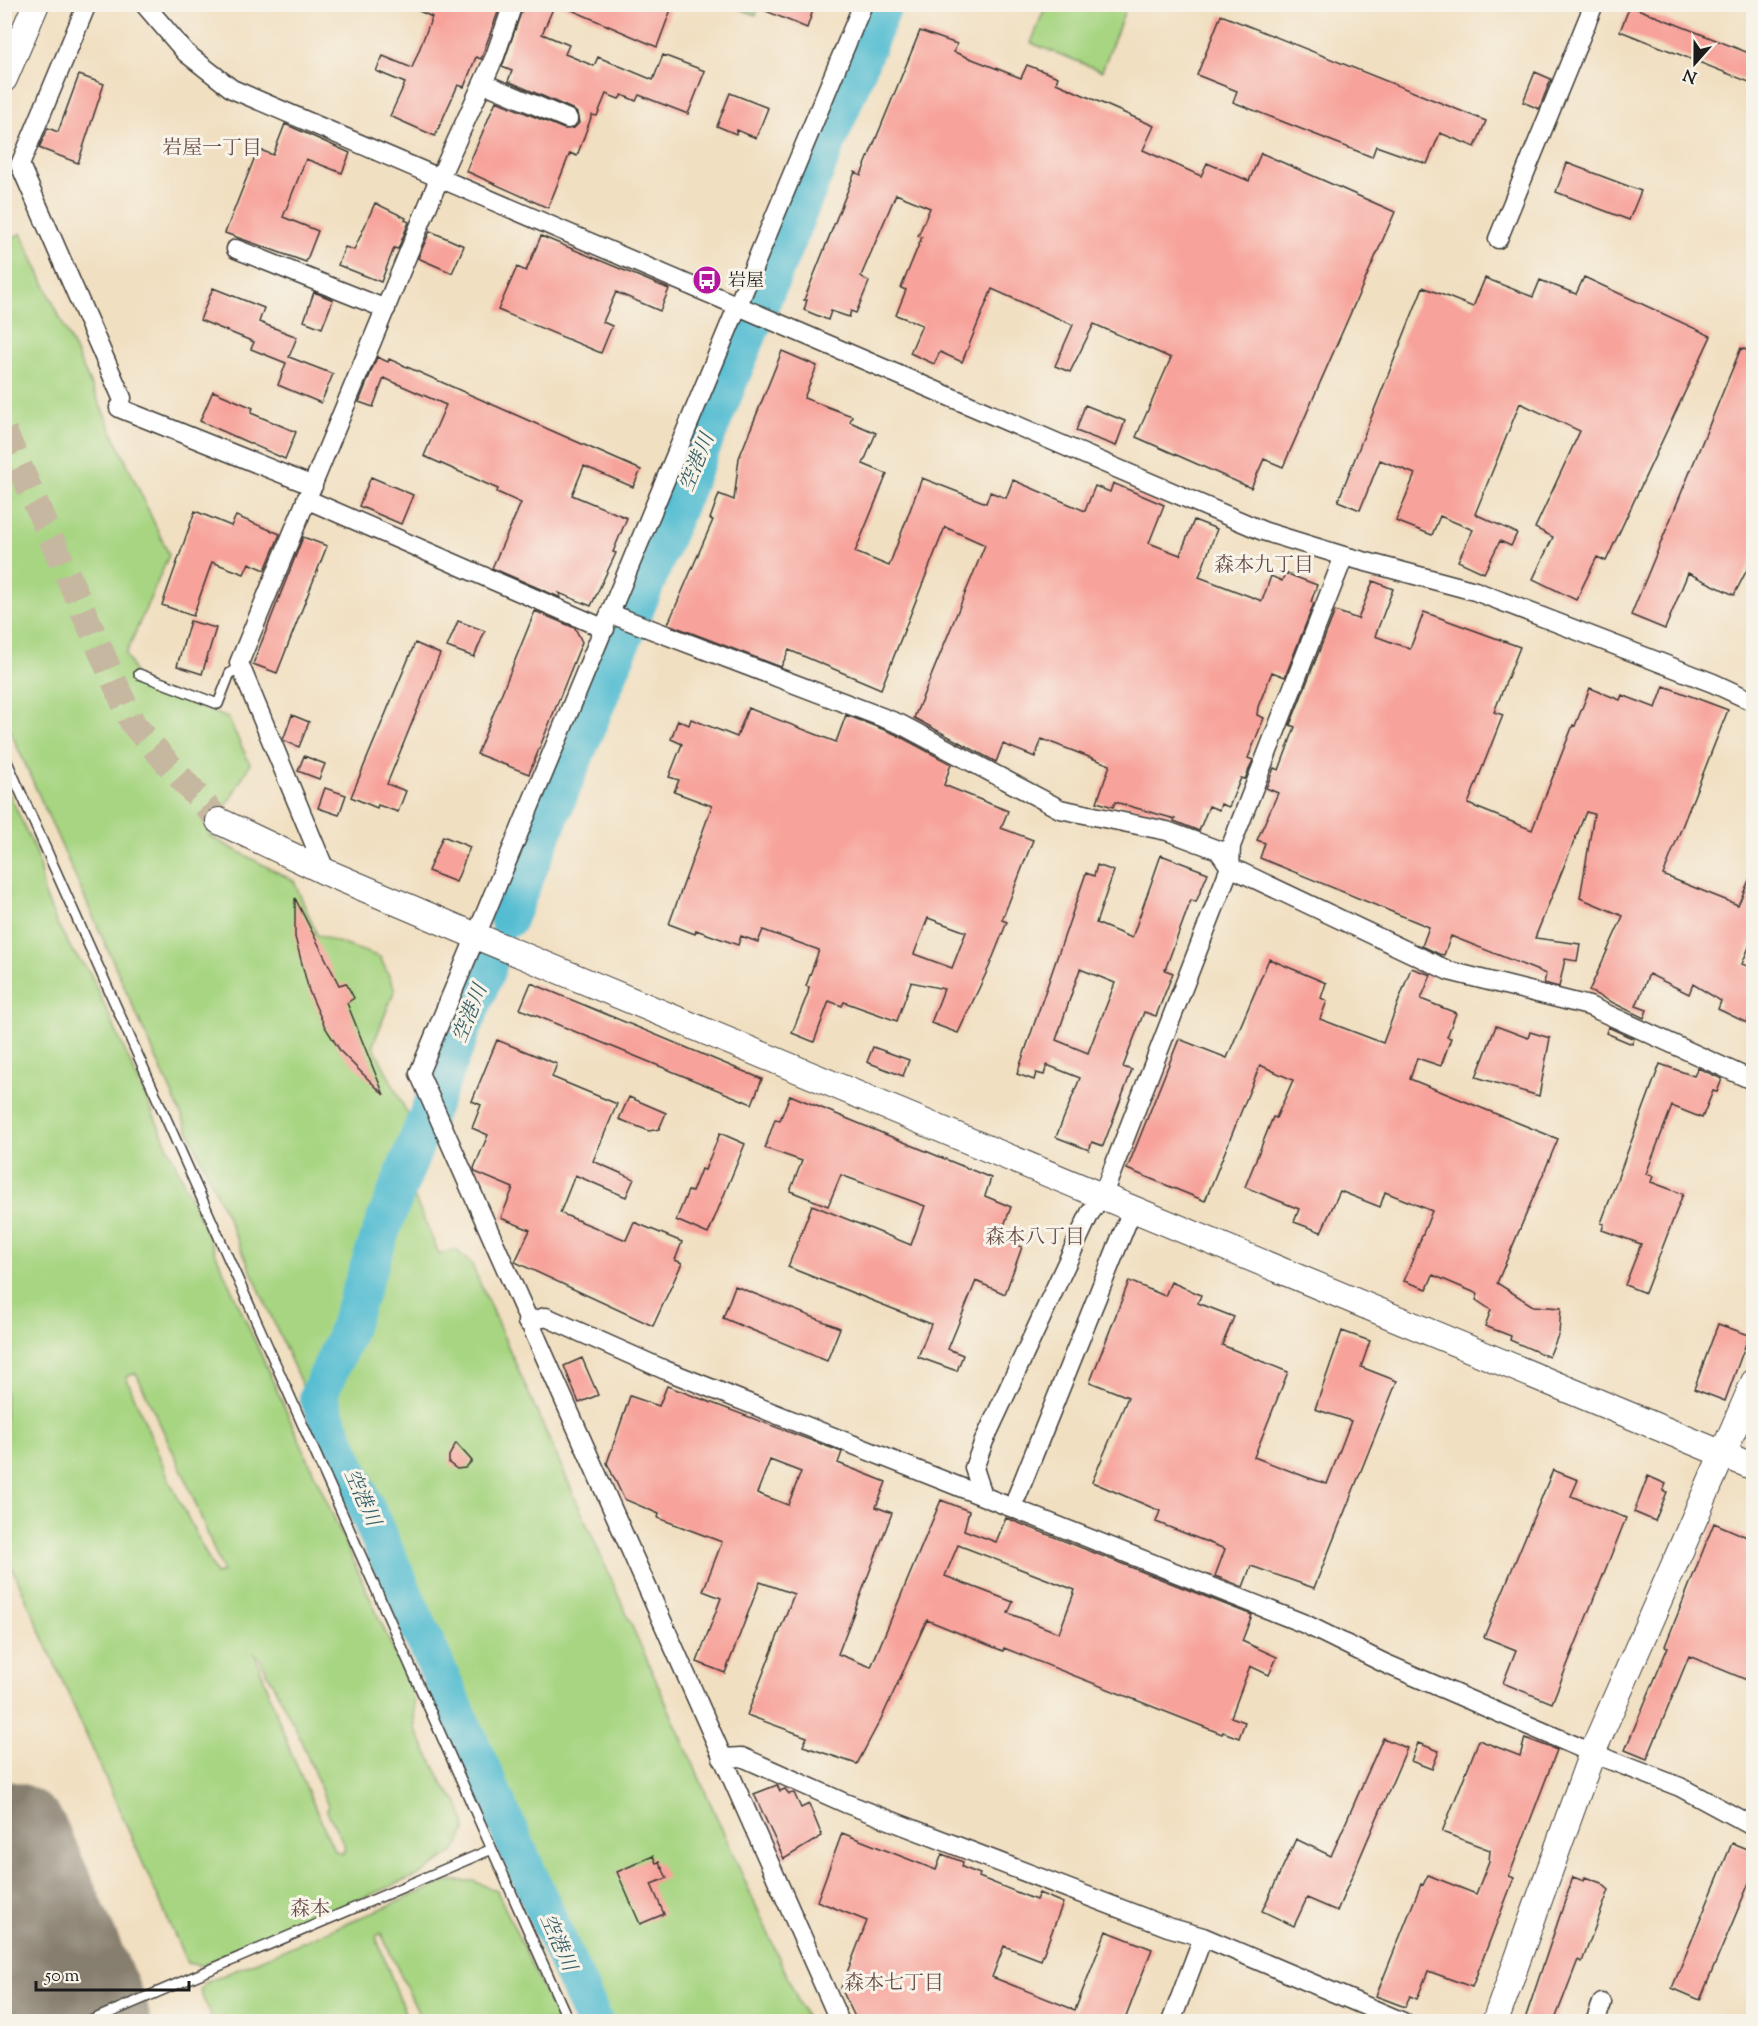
<svg xmlns="http://www.w3.org/2000/svg" width="1758" height="2026" font-family="'Sorts Mill Goudy','Noto Serif JP',serif">
  <style>
    .green { fill: #a7d582; stroke: #62784f; stroke-width: 1.5; fill-rule: evenodd }
    .lines { fill: none; stroke-linecap: round; stroke-linejoin: round }
    .river { stroke: #55bdd2; stroke-width: 38 }
    .taxiway { stroke: #867e6e; stroke-width: 56 }
    .runway { stroke: #867e6e; stroke-width: 138 }
    .building { fill: #f7a29a; fill-rule: evenodd }
    .secondary-tunnel { stroke: #c6b8a0; stroke-width: 26; stroke-dasharray: 26 13; stroke-linecap: butt }
    .lane-casing { stroke: #3c3935; stroke-width: 12 }
    .street-casing { stroke: #3c3935; stroke-width: 21 }
    .secondary-casing { stroke: #3c3935; stroke-width: 28 }
    .lane { stroke: #fff; stroke-width: 9 }
    .street { stroke: #fff; stroke-width: 18 }
    .secondary { stroke: #fff; stroke-width: 26 }
    .labels { text-anchor: middle; stroke-width: 6; stroke-linejoin: round; paint-order: stroke }
    .poi-label { font-size: 18px; fill: #1c1c1c; stroke: #f7f3e8; text-anchor: start }
    .neighbourhood-label { font-size: 20px; fill: #694b48; stroke: #f7f3e8 }
    .water-label { font-size: 20px; font-style: italic; fill: #335c65; stroke: #f7f3e8 }
  </style>
  <rect width="100%" height="100%" fill="#f7f3e8"/>
  <filter id="ink" filterUnits="userSpaceOnUse"><feTurbulence type="fractalNoise" baseFrequency=".0167" numOctaves="2"/><feDisplacementMap in="SourceGraphic" scale="12" xChannelSelector="R" yChannelSelector="G"/><feConvolveMatrix kernelMatrix="1 2 1 2 8 2 1 2 1" color-interpolation-filters="sRGB"/></filter>
  <filter id="wash" filterUnits="userSpaceOnUse"><feTurbulence type="fractalNoise" baseFrequency=".008" numOctaves="4" result="noise"/><feDisplacementMap in="SourceGraphic" scale="24" xChannelSelector="R" yChannelSelector="G"/><feGaussianBlur stdDeviation="1.35" result="paint"/><feColorMatrix in="noise" values="0 0 0 0 0 0 0 0 0 0 0 0 0 0 0 0 0 1.4 0 .05"/><feComposite in="paint" operator="in"/></filter>
  <g filter="url(#wash)">
    <rect width="100%" height="100%" fill="#f1dfc1"/>
    <path class="green" d="M729,5H760L756,15Z
      M1046,5H1127L1102,71L1031,43Z
      M21,233L169,555L126,654L139,683L228,718L250,764L209,836L294,881L317,935L380,957L395,989L373,1045L412,1123L425,1158L413,1194L439,1254L456,1250L471,1263L807,2021H598L308,1399L5,719L4,243Z
      M4,782L37,854L44,892L56,922L73,952L90,973L413,1694L415,1728L445,1788L457,1801L465,1821V1830L456,1850L423,1873L201,1966L187,1963L5,1551ZM136,1373L184,1475L223,1572L216,1574L171,1484L126,1377ZM255,1654L259,1657L297,1731L328,1806L327,1811L345,1846L343,1854L334,1850L290,1751Z
      M447,1881H474L497,1891L558,2021H422L381,1933L376,1937L408,2021H213L200,1991L205,1983Z"/>
    <g class="lines">
      <path class="river" d="M508,919L884,4
        M488,966L384,1223L343,1341L318,1396L329,1425L594,2022"/>
      <path class="taxiway" d="M4,2014L11,2022"/>
      <path class="runway" d="M4,1850L81,2022"/>
    </g>
    <g id="blocks">
      <path class="building" d="M404,4H501L481,59L476,57L464,87L458,85L435,136L390,116L405,83L376,71L383,56L412,68L432,17Z
        M524,4H555L542,34L569,45L565,54L594,66L598,57L653,80L663,55L705,71L688,114L639,95L636,101L622,95L619,99L606,94L597,116L592,115L577,156L570,153L548,208L466,171L496,101L564,129L574,128L579,123L577,113L572,109L508,81L512,71L502,67Z
        M673,4L657,47L560,5V4Z
        M749,4H815L807,28Z
        M1630,6L1754,55V84L1620,31Z
        M1221,15L1486,121L1475,147L1440,133L1427,164L1376,146L1372,157L1233,102L1237,91L1197,75Z
        M920,31L957,44L954,52L1021,78L1027,65L1058,77L1056,83L1154,126L1143,150L1201,176L1207,163L1249,181L1261,153L1395,212L1283,467L1264,459L1251,488L1136,437L1171,358L1094,324L1070,372L1055,366L1073,325L992,289L962,362L940,352L934,364L910,353L922,325L896,315L906,290L901,288L922,237L918,236L930,208L896,194L861,276L869,282L856,313L851,311L849,317L831,311L828,320L804,310L807,300H804L855,172L861,175Z
        M1535,72L1551,79L1539,109L1523,102Z
        M79,75L104,84L78,163L39,148L48,128L58,132Z
        M730,93L768,108L756,138L737,130L736,134L717,126Z
        M285,124L350,153L342,173L306,159L283,217L318,231L306,262L225,233L258,149L273,155Z
        M1567,163L1641,191L1629,220L1556,192Z
        M375,203L406,218L405,220L409,222L398,249L394,248L381,282L338,265L345,247L354,250Z
        M430,231L464,246L452,273L418,258Z
        M541,236L669,289L660,311L616,292L603,322L612,326L601,353L498,310L517,267L526,271Z
        M1584,277L1711,336L1606,561L1597,557L1576,600L1533,579L1553,537L1535,528L1580,431L1520,403L1475,514L1517,533L1511,546L1500,541L1484,573L1458,561L1473,530L1440,516L1432,535L1396,521L1415,474L1380,460L1360,510L1338,501L1423,287L1473,307L1485,278L1533,297L1540,280L1576,294Z
        M213,288L264,308L259,322L297,337L289,357L333,374L321,403L278,385L286,363L251,349L254,342L200,320Z
        M314,292L333,300L322,328L304,321Z
        M1741,348L1754,353V556L1734,595L1688,573L1665,629L1631,615Z
        M782,351L817,366L804,398L852,416L850,422L876,433L863,464L887,474L855,552L889,566L922,478L986,503L990,492L1006,498L1013,480L1085,511L1095,486L1110,492L1113,483L1164,505L1149,543L1180,555L1194,520L1217,529L1199,577L1262,601L1271,576L1282,581L1285,573L1317,585L1311,602L1314,603L1285,677L1272,672L1258,707L1257,715L1264,718L1248,758L1253,760L1245,779L1241,778L1229,807L1221,804L1219,810L1209,806L1199,831L1174,821L1175,819L1115,802L1113,807L1097,802L1110,765L1042,739L1035,757L1003,744L996,762L914,718L985,545L945,527L881,689L789,650L781,667L668,624L713,520L710,519L719,494L734,500L739,458Z
        M377,357L388,362L389,359L641,470L633,487L584,466L572,495L627,518L613,552L616,553L591,606L559,593L561,598L492,568L521,503L497,492L498,489L424,456L446,405L384,378L373,407L359,402Z
        M213,391L253,408L251,413L296,432L285,459L200,421Z
        M1085,405L1125,421L1116,446L1076,431Z
        M371,477L413,495L401,524L359,506Z
        M195,511L231,526L236,516L280,534L265,570L249,563L244,574L212,562L193,616L162,605Z
        M303,537L327,546L277,673L253,664Z
        M1373,581L1393,589L1375,636L1410,649L1424,612L1520,647L1494,712L1503,715L1468,804L1532,830L1573,725L1575,726L1590,688L1620,700L1622,695L1656,708L1664,686L1728,710L1663,875L1738,905L1754,869V935L1742,964L1754,968V1007L1747,1023L1718,1009L1721,1001L1693,984L1689,994L1649,974L1636,1006L1647,1010L1644,1018L1589,991L1623,916L1580,898L1594,814L1586,812L1535,938L1580,944L1577,961L1565,959L1559,987L1544,983L1546,974L1451,936L1444,955L1439,954L1422,946L1429,927L1260,858L1265,843L1257,840L1278,793L1266,788L1274,768L1279,770L1295,727L1290,725L1335,611L1358,619Z
        M535,611L575,628L582,642L529,774L477,754Z
        M190,621L216,628L202,674L177,666Z
        M458,621L485,631L474,657L447,647Z
        M415,643L440,654L387,784L406,791L398,812L378,805L377,808L351,797Z
        M748,708L836,742L846,715L895,734L951,764L944,785L1008,811L1001,828L1033,840L1002,920L1007,922L989,967L958,1033L931,1023L944,989L911,982L897,1021L844,1002L842,1006L829,1001L814,1042L792,1033L808,993L809,987L806,986L819,950L763,930L758,942L741,936L738,945L696,930L695,934L669,924L712,806L674,792L679,780L669,777L682,744L671,739L678,720L689,725L691,719L737,737ZM928,918L966,932L952,968L914,954Z
        M292,715L309,722L299,747L283,740Z
        M304,756L325,764L319,779L298,771Z
        M325,788L346,795L339,815L318,808Z
        M443,836L470,847L456,882L428,871Z
        M1161,855L1208,873L1196,902L1191,900L1165,970L1173,973L1156,1016L1144,1012L1123,1067L1132,1070L1103,1146L1092,1142L1089,1150L1056,1137L1080,1078L1047,1065L1044,1075L1036,1073L1034,1080L1017,1074L1086,873L1094,876L1097,865L1114,871L1096,923L1132,938ZM1080,969L1115,983L1088,1053L1056,1040Z
        M295,898L339,985L346,983L354,998L347,1003L384,1095L341,1052L325,1027L309,991L295,937Z
        M1269,959L1326,983L1321,998L1327,1001L1320,1019L1383,1043L1411,968L1431,975L1421,999L1456,1013L1447,1037L1451,1038L1441,1066L1417,1058L1410,1079L1558,1139L1497,1283L1533,1306L1561,1308L1559,1333L1549,1357L1510,1340L1511,1336L1485,1326L1491,1310L1476,1300L1478,1294L1433,1275L1427,1289L1404,1281L1432,1211L1385,1192L1380,1207L1340,1191L1321,1232L1294,1222L1299,1209L1245,1187L1273,1117L1276,1118L1293,1080L1260,1065L1205,1201L1127,1169L1179,1039L1227,1058Z
        M531,983L762,1079L752,1104L520,1009Z
        M1496,1026L1528,1038L1530,1032L1550,1038L1539,1096L1476,1077Z
        M1608,1027L1634,1039L1632,1044L1606,1033Z
        M497,1040L557,1064L552,1077L617,1104L593,1161L634,1179L626,1197L575,1175L560,1213L626,1240L634,1222L682,1242L675,1260L682,1263L653,1326L515,1262L530,1230L501,1218L513,1188L475,1172L474,1168L488,1135L472,1128L481,1105L472,1101Z
        M873,1047L909,1060L903,1076L867,1062Z
        M1660,1064L1694,1076L1698,1068L1722,1079L1717,1092L1713,1091L1702,1118L1672,1106L1646,1174L1653,1176L1651,1182L1683,1194L1645,1293L1625,1285L1641,1244L1602,1230L1604,1224L1601,1223Z
        M790,1095L991,1178L985,1196L1011,1207L999,1239L1022,1247L1005,1294L976,1281L948,1349L963,1355L957,1371L918,1357L931,1324L788,1267L812,1205L911,1245L925,1206L841,1175L828,1206L790,1191L802,1161L765,1148L775,1119L780,1120Z
        M629,1097L666,1113L659,1129L649,1131L619,1119Z
        M720,1133L745,1144L708,1234L676,1220L688,1191L692,1192L701,1169L705,1170Z
        M1129,1281L1165,1296L1171,1282L1201,1295L1198,1303L1234,1317L1222,1345L1288,1372L1254,1457L1306,1477L1327,1484L1351,1421L1315,1409L1342,1331L1370,1341L1361,1367L1397,1381L1314,1588L1251,1566L1243,1587L1215,1576L1225,1549L1156,1522L1160,1511L1092,1482L1128,1397L1090,1382Z
        M735,1286L840,1328L827,1361L723,1318Z
        M1718,1324L1749,1335L1725,1401L1694,1389Z
        M582,1358L598,1395L579,1403L564,1366Z
        M667,1386L842,1452L838,1463L886,1482L876,1507L892,1513L838,1654L871,1667L941,1500L969,1511L964,1530L996,1542L1006,1518L1252,1615L1242,1641L1277,1657L1269,1675L1250,1666L1231,1717L1245,1722L1239,1738L1223,1732L1222,1734L1004,1648L1003,1651L927,1620L883,1715L857,1764L803,1746L807,1737L747,1715L794,1594L760,1582L725,1673L697,1662L721,1598L703,1591L722,1542L658,1518L659,1514L624,1499L607,1463L630,1396L659,1406ZM770,1460L801,1472L788,1505L757,1493ZM958,1545L1075,1590L1059,1633L1008,1613L1013,1602L945,1576Z
        M456,1443L472,1461L465,1468L457,1469L449,1463V1456Z
        M1553,1470L1578,1480L1571,1496L1626,1518L1552,1703L1503,1683L1516,1650L1484,1637Z
        M1648,1476L1666,1484L1663,1491L1667,1492L1655,1521L1634,1512Z
        M1714,1523L1754,1540V1683L1689,1656L1647,1759L1625,1750L1668,1647L1665,1646Z
        M1383,1738L1407,1748L1337,1911L1307,1898L1294,1926L1262,1911L1296,1839L1331,1856Z
        M1525,1738L1557,1750L1509,1876L1514,1878L1472,1987L1428,1971L1417,1999L1410,1996L1405,2007L1376,1996L1421,1884L1423,1885L1428,1875L1476,1894L1489,1861L1490,1850L1442,1832L1479,1740L1520,1756Z
        M1418,1743L1439,1751L1432,1769L1411,1761Z
        M777,1785L780,1791L785,1789L789,1794L794,1793L801,1808L809,1804L822,1836L784,1859L754,1794Z
        M842,1833L936,1870L942,1854L963,1862L962,1867L980,1874L979,1877L1036,1900L1039,1893L1063,1903L1041,1960L1004,1946L992,1977L1075,2010L1106,1931L1152,1949L1124,2022H865L855,2017L841,1988L867,1921L817,1901Z
        M1732,1843L1754,1852V1871L1700,2000L1672,1988Z
        M653,1856L656,1863L659,1862L667,1878L651,1884L664,1914L640,1924L617,1872Z
        M1573,1877L1584,1881L1585,1877L1601,1883L1609,1890L1582,1962L1578,1960L1554,2022H1524Z"/>
    </g>
  </g>
  <g filter="url(#ink)">
    <use href="#blocks" fill-opacity="0" stroke="#3c3935" stroke-width="1.5"/>
    <g class="lines">
      <path class="secondary-tunnel" d="M4,431L133,724L219,821"/>
      <g class="lane-casing">
        <path id="lane" d="M139,674L218,704L230,673L241,668
          M4,755L569,2022
          M88,2022L492,1849"/>
      </g>
      <g class="street-casing">
        <path id="street" d="M87,4L20,165L122,398
          M144,4L186,53L232,89L1263,531L1344,556L1475,591L1713,683L1754,702
          M483,83L568,119
          M1498,239L1594,4
          M236,249L386,309
          M119,408L313,486
          M306,499L605,629
          M611,614L900,724L1060,809L1167,831L1218,850L1230,867L1449,971L1589,1006L1754,1081
          M326,872L239,663L436,186L495,56L513,4
          M527,1322L546,1317L665,1370L1305,1624L1384,1663L1592,1753L1680,1787L1754,1827
          M983,1495L974,1468L984,1441L1090,1213L1102,1197L1230,867L1231,846L1344,556
          M1017,1496L1132,1210
          M722,1758L742,1757L845,1803L1168,1927L1203,1937L1403,2022
          M840,2022L419,1073L863,4
          M1171,2022L1203,1937
          M1595,2022L1602,2003"/>
      </g>
      <g class="secondary-casing">
        <path id="secondary" d="M4,79L36,4
          M219,821L326,872L476,936L1754,1467
          M1495,2022L1592,1753L1754,1382"/>
      </g>
      <use href="#lane" class="lane"/>
      <use href="#street" class="street"/>
      <use href="#secondary" class="secondary"/>
    </g>
  </g>
  <defs>
    <g id="bus-disc" transform="scale(1.5)"><circle r="9.5" fill="#b5179e" stroke="#f7f3e8"/><path d="M-5-6H5V4H4V6H2V4H-2V6H-4V4H-5ZM-3.5-4V0h7V-4ZM-3.5 1.2v1.5H-2V1.2ZM2 1.2v1.5H3.5V1.2Z" fill="#fff"/></g>
  </defs>
  <g fill-rule="evenodd">
    <use href="#bus-disc" x="707" y="280"/>
  </g>
  <g class="labels">
    <g class="poi-label">
      <text x="728" y="286">岩屋</text>
    </g>
    <g class="neighbourhood-label">
      <text x="212" y="154">岩屋一丁目</text>
      <text x="1264" y="571">森本九丁目</text>
      <text x="1035" y="1243">森本八丁目</text>
      <text x="310" y="1915">森本</text>
      <text x="894" y="1989">森本七丁目</text>
    </g>
    <g class="water-label">
      <text transform="translate(696 462) rotate(-68)" y="7">空港川</text>
      <text transform="translate(469 1013) rotate(-68)" y="7">空港川</text>
      <text transform="translate(363 1497) rotate(66)" y="7">空港川</text>
      <text transform="translate(559 1942) rotate(66)" y="7">空港川</text>
    </g>
  </g>
  <rect width="1758" height="2026" fill="none" stroke="#f7f3e8" stroke-width="24"/>
  <g transform="translate(1695 63) rotate(201)" stroke="#f7f3e8" stroke-width="4.5" paint-order="stroke">
  <path d="M0-4.5L10 22L0 15L-10 22Z" fill="#1c1c1c"/>
  <text y="-9" font-size="16" font-weight="bold" text-anchor="middle" fill="#1c1c1c">N</text>
  </g>
  <path d="M36 1981v9h153v-9" fill="none" stroke="#1c1c1c" stroke-width="3"/>
  <text x="45" y="1981" font-size="18" fill="#1c1c1c" stroke="#f7f3e8" stroke-width="4.5" paint-order="stroke">50 m</text>
</svg>
